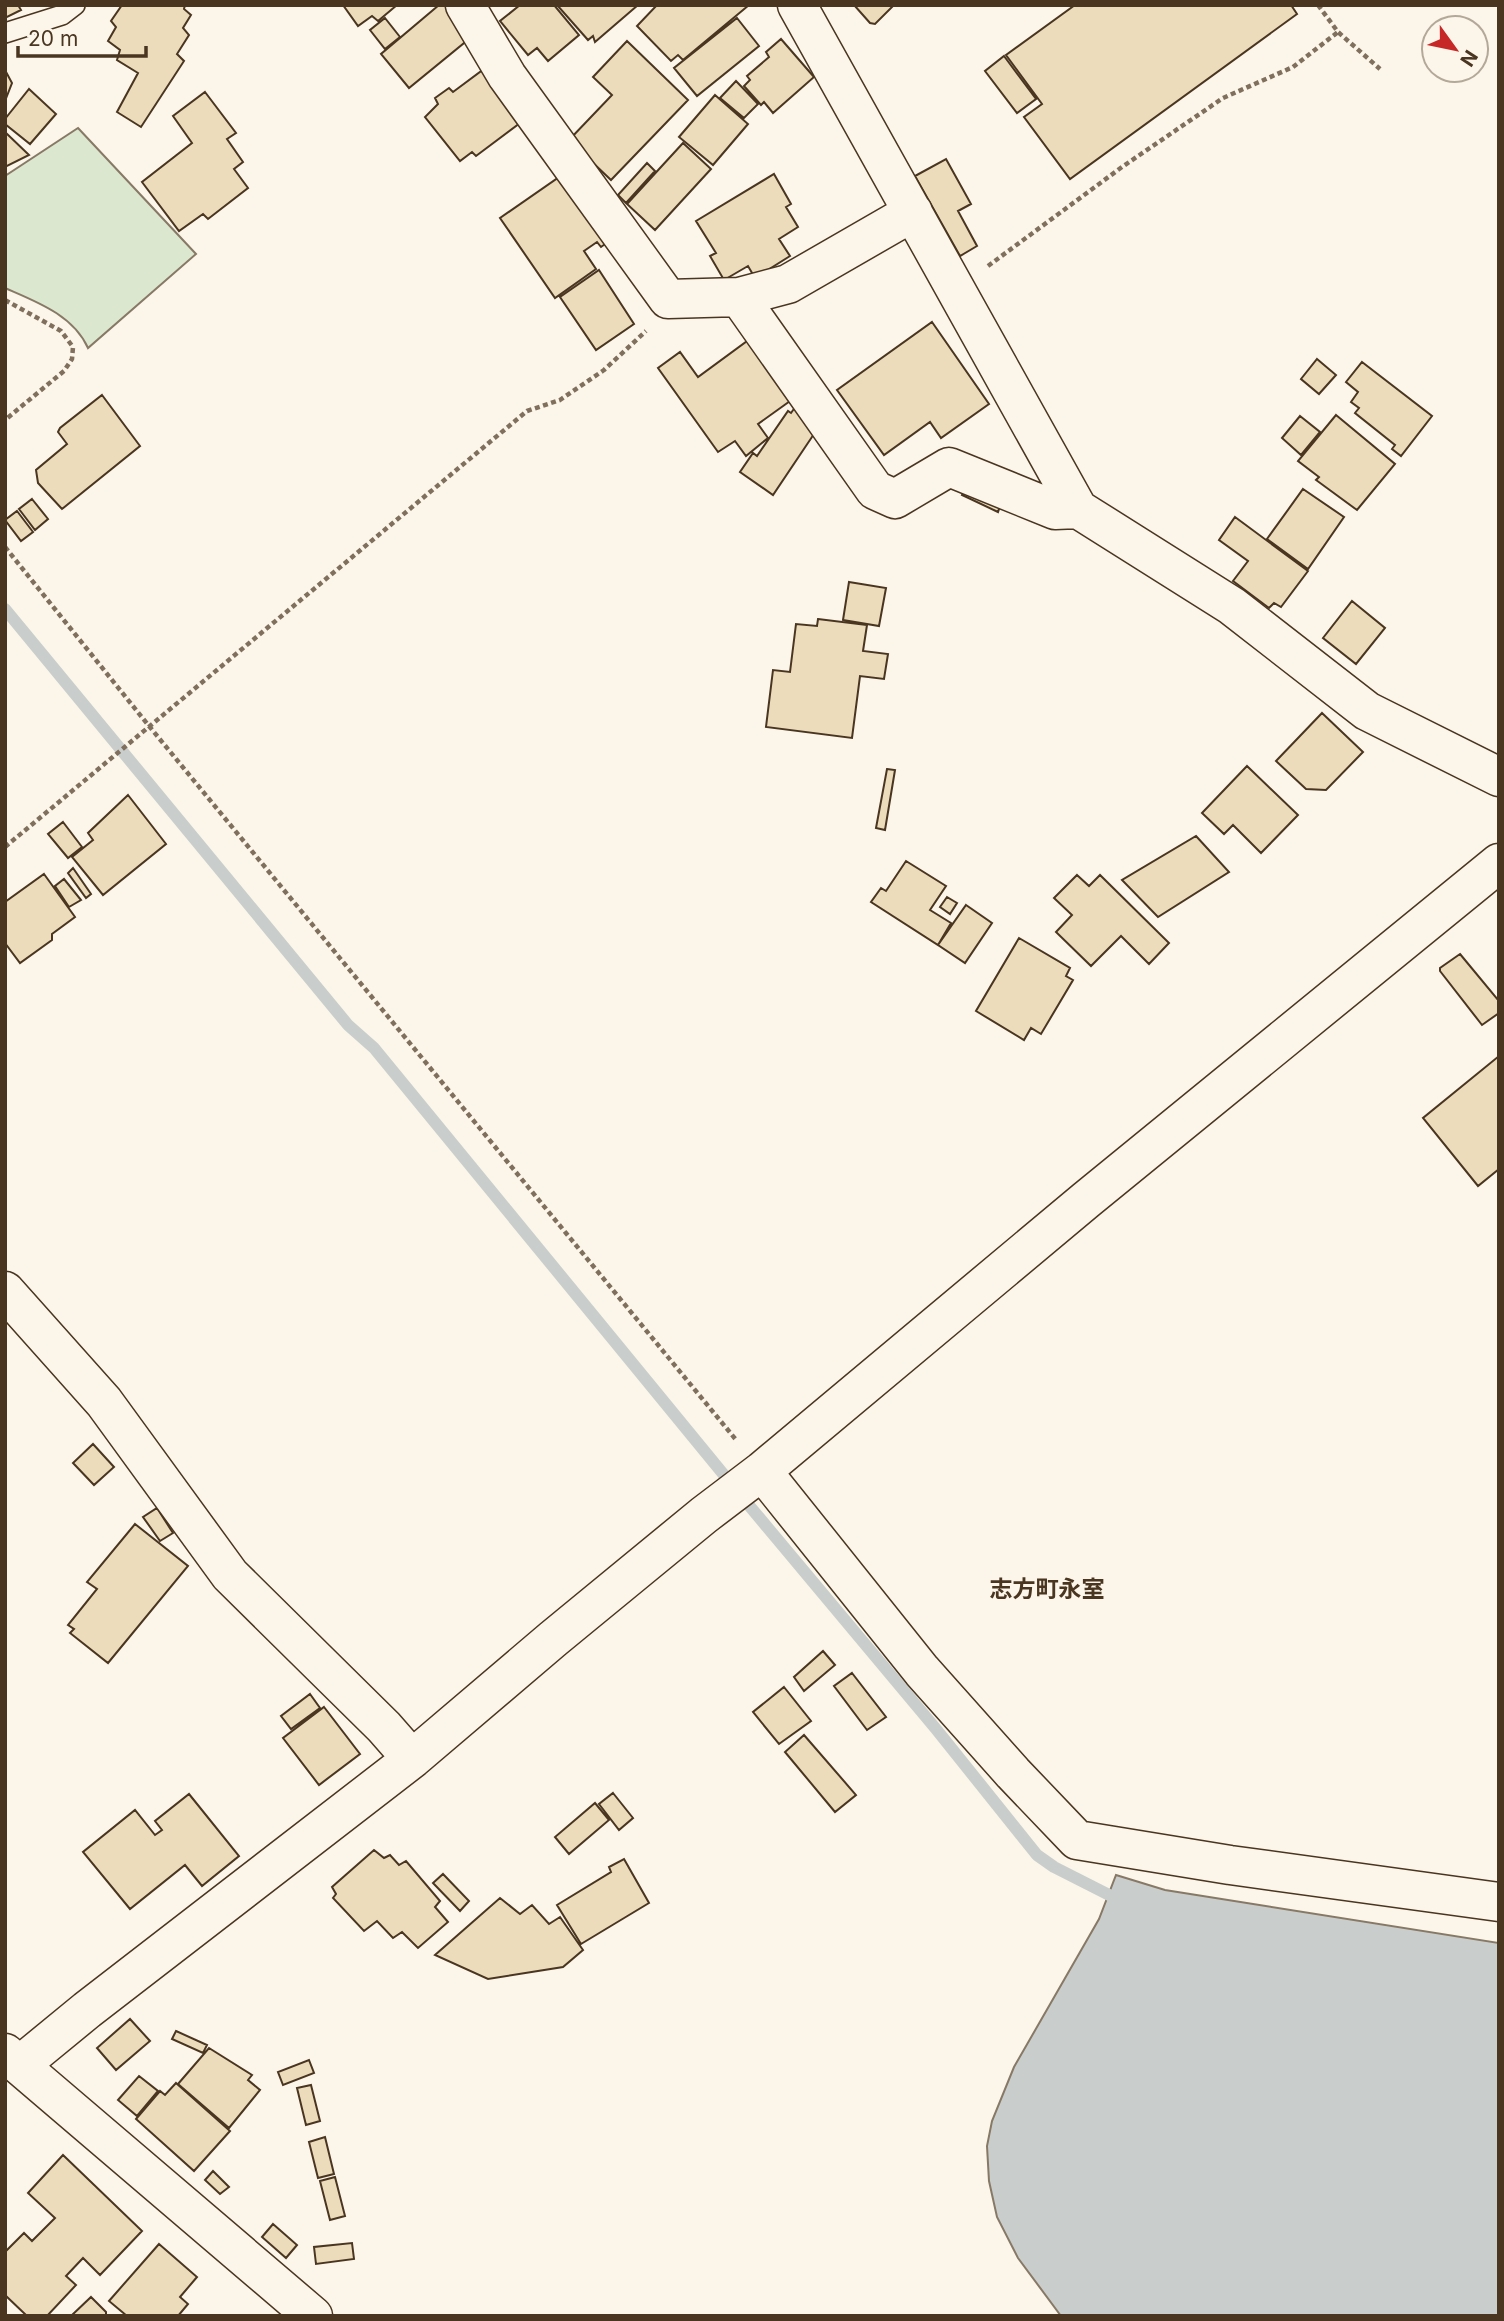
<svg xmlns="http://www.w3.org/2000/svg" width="1504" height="2321" font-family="Inter,'Noto Sans JP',sans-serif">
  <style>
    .green { fill: #dce7d0; stroke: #887966; stroke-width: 2 }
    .water { fill: #c9cecd; stroke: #887966; stroke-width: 2 }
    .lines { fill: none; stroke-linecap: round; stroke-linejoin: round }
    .stream { stroke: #c9cecd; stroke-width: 12 }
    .building { fill: #ecdcbc; stroke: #4a3520; stroke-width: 2 }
    .service-casing { stroke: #4a3520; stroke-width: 22 }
    .minor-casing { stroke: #4a3520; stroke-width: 41 }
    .path { stroke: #7f6f5c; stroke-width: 4.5; stroke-dasharray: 5 3.5; stroke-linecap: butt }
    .service { stroke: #fbf6e9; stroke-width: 19 }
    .minor { stroke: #fbf6e9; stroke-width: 38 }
    .labels { text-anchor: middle; stroke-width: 5; stroke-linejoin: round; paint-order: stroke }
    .quarter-label { font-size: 23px; font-weight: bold; fill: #4a3520; stroke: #fbf6e9 }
  </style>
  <rect width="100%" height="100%" fill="#fbf6e9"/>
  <path class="green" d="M78,128L196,254L88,348C73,315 37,302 5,288V176Z"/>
  <path class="water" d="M1116,1875L1165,1890L1499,1943V2316H1061L1018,2258L997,2217L989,2181L987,2146L992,2121L1014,2067L1099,1919Z"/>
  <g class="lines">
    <path class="stream" d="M5,609L348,1025L374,1048L747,1503L936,1729L1037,1855L1054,1867L1121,1901"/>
  </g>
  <path class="building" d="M5,5H18L21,10L5,18Z
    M122,5H185L184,9L191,15L183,28L189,35L177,54L184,61L141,127L117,112L138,73L117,60L120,50L108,41L116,27L111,21Z
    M343,5H397L378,21L372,16L358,26Z
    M439,5H452L475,34L409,88L381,54Z
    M520,5H554L579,35L548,61L537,48L528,55L500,21Z
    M557,5H638L595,42L593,36L588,40Z
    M657,5H749L683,60L678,55L671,61L637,26Z
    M854,5H894L875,24L870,23Z
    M1075,5H1291L1297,14L1070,179L1024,117L1042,104L1006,55Z
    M385,18L400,37L385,49L370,30Z
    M737,18L759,46L697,96L674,68Z
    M781,39L814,77L773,113L764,102L761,105L744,86L750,80L747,76L769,57L766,52Z
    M627,41L688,100L611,180L569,140L612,95L593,77Z
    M1004,56L1036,99L1017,113L985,71Z
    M484,69L524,120L476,156L472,152L460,161L425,117L438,104L435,98L449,88L453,92Z
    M5,70L12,83L5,101Z
    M736,81L758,104L744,118L720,98Z
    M29,89L56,114L30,144L5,124V119Z
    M205,92L236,133L227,139L243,162L234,169L248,188L208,219L203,214L179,231L142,182L192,143L173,116Z
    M715,95L748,124L713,165L679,137Z
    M5,132L29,155L5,167Z
    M683,143L711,169L655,230L627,204Z
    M946,159L971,204L958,211L977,246L960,256L915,176Z
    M647,163L655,171L626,203L618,195Z
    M565,173L612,239L601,247L597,242L584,251L596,269L555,298L500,218Z
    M774,174L791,204L786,207L798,227L779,239L790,256L755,278L748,266L724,280L710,256L716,253L696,221Z
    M599,270L634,324L596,350L560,297Z
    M932,322L989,404L941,438L930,422L884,455L837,390Z
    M754,336L797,396L758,424L768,438L746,456L735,441L718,452L658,368L680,352L698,377Z
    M1317,359L1336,375L1319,394L1301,379Z
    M1362,362L1432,416L1401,456L1392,449L1395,445L1355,413L1359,408L1351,402L1358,392L1346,382Z
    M102,395L140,446L62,509L38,483L36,470L67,444L58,432L60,428Z
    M796,406L818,428L773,495L740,472L753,453L757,456L788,411L791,413Z
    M1336,415L1395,464L1357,510L1316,480L1319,477L1298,461Z
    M1300,416L1320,432L1301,455L1282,438Z
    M966,486L1002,500L998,512L962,495Z
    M1303,489L1344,517L1308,569L1267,539Z
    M32,499L48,519L35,530L19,509Z
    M17,511L33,532L21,541L5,520Z
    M1235,517L1308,571L1281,607L1274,603L1269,608L1233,581L1248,561L1219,540Z
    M849,582L886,588L879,626L843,620Z
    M1352,601L1385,628L1356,664L1323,638Z
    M818,619L867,625L863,651L888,654L884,679L860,676L852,738L766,727L773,670L790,672L796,624L817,626Z
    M1322,713L1363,752L1326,790L1306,789L1276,761Z
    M1247,766L1298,815L1261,853L1233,825L1224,834L1202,813Z
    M887,769L895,770L885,830L876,828Z
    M128,795L166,844L103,895L72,857L93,840L88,833Z
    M63,822L82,847L68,858L48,834Z
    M1196,836L1229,872L1158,917L1122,880Z
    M906,861L946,886L930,910L951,923L938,945L871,902L881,888L886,891Z
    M73,868L91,894L86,898L68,873Z
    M44,874L75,917L52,934V940L20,963L5,943V902Z
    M1077,875L1089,886L1100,875L1169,943L1149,964L1121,936L1091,966L1056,932L1072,915L1054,898Z
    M64,879L81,900L69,907L55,886Z
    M947,897L957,903L950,914L940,907Z
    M966,905L992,923L965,963L938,945Z
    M1019,938L1070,968L1066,976L1073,980L1041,1034L1031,1028L1024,1040L976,1011Z
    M1460,954L1499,1001V1013L1482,1025L1440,971V968Z
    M1499,1056V1169L1478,1186L1423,1118Z
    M93,1444L114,1467L94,1485L73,1463Z
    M157,1508L173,1533L160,1541L143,1517Z
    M135,1524L188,1566L108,1663L70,1633L74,1629L68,1625L97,1589L87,1582Z
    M823,1651L835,1665L804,1691L794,1677Z
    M852,1673L886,1717L867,1730L834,1686Z
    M784,1687L811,1721L779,1744L753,1712Z
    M310,1694L320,1708L291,1729L281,1716Z
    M324,1707L360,1754L319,1785L283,1738Z
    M804,1735L856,1795L835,1812L785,1752Z
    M613,1793L633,1818L619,1830L599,1804Z
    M189,1794L239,1856L202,1886L185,1865L130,1909L83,1852L135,1810L155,1835L162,1830L155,1821Z
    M595,1803L609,1820L569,1854L555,1837Z
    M374,1850L384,1858L390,1855L399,1865L406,1861L440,1901L435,1907L448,1922L418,1948L402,1932L393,1938L377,1921L364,1931L333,1898L336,1894L332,1887Z
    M624,1859L649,1903L581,1944L557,1905L611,1872L609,1867Z
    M443,1874L469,1901L460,1911L433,1883Z
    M500,1898L520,1914L532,1905L549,1924L560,1917L583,1950L563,1967L488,1979L435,1955Z
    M130,2019L150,2041L116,2070L97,2048Z
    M176,2031L207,2045L203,2053L172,2039Z
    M209,2048L252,2075L248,2080L260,2090L229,2128L178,2084Z
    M309,2060L314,2073L283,2085L278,2072Z
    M139,2076L158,2091L137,2116L118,2100Z
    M176,2083L230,2131L194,2171L136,2119L160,2091L165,2095Z
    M311,2085L320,2121L306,2125L297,2088Z
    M325,2137L334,2174L318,2178L309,2142Z
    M63,2155L142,2231L100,2275L83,2258L66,2276L76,2285L47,2316H27L5,2295V2252L24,2233L32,2241L55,2218L28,2193Z
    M213,2171L229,2187L220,2194L205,2180Z
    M335,2177L345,2216L330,2220L320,2181Z
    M273,2224L297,2245L286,2258L262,2237Z
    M352,2243L354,2259L316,2264L314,2247Z
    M159,2244L197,2277L180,2297L188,2304L178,2316H127L109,2301Z
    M91,2297L106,2312V2316H71Z"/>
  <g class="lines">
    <g class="service-casing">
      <path id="service" d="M5,33L62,15L75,5"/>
    </g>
    <g class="minor-casing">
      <path id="minor" d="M465,5L507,76L668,299L739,297L788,284L913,212
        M797,5L1078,509L1232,606L1367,711L1499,777
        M739,297L875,490L895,499L949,467L1055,510L1078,509
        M5,1291L104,1402L230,1575L384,1727L412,1759
        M762,1471L922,1671L1013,1773L1077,1840L1230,1865L1499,1902
        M5,2053L313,2316
        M20,2065L87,2010L412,1759L553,1639L704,1515L762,1471L1086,1200L1499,863"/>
    </g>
    <path class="path" d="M1318,5L1338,32L1380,69
      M988,266L1122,167L1223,98L1293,67L1338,32
      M5,300L61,331L73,347L72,359L64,371L5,420
      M5,547L149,726L737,1441
      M5,847L527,411L560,400L604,370L646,331"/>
    <use href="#service" class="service"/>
    <use href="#minor" class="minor"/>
  </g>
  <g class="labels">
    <g class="quarter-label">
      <text x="1047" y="1597">志方町永室</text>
    </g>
  </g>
  <rect width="1504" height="2321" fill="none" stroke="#4a3520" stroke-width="14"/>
  <g transform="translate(1455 49) rotate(123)"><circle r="33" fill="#fbf6e9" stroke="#b4a999" stroke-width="2"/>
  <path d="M0-5L12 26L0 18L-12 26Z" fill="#c62828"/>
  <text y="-10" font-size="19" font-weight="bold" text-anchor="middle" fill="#4a3520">N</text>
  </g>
  <path d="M18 46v10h128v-10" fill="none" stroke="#4a3520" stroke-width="3.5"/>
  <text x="28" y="46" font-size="21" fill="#4a3520" stroke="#fbf6e9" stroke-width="5" paint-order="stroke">20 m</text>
</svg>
